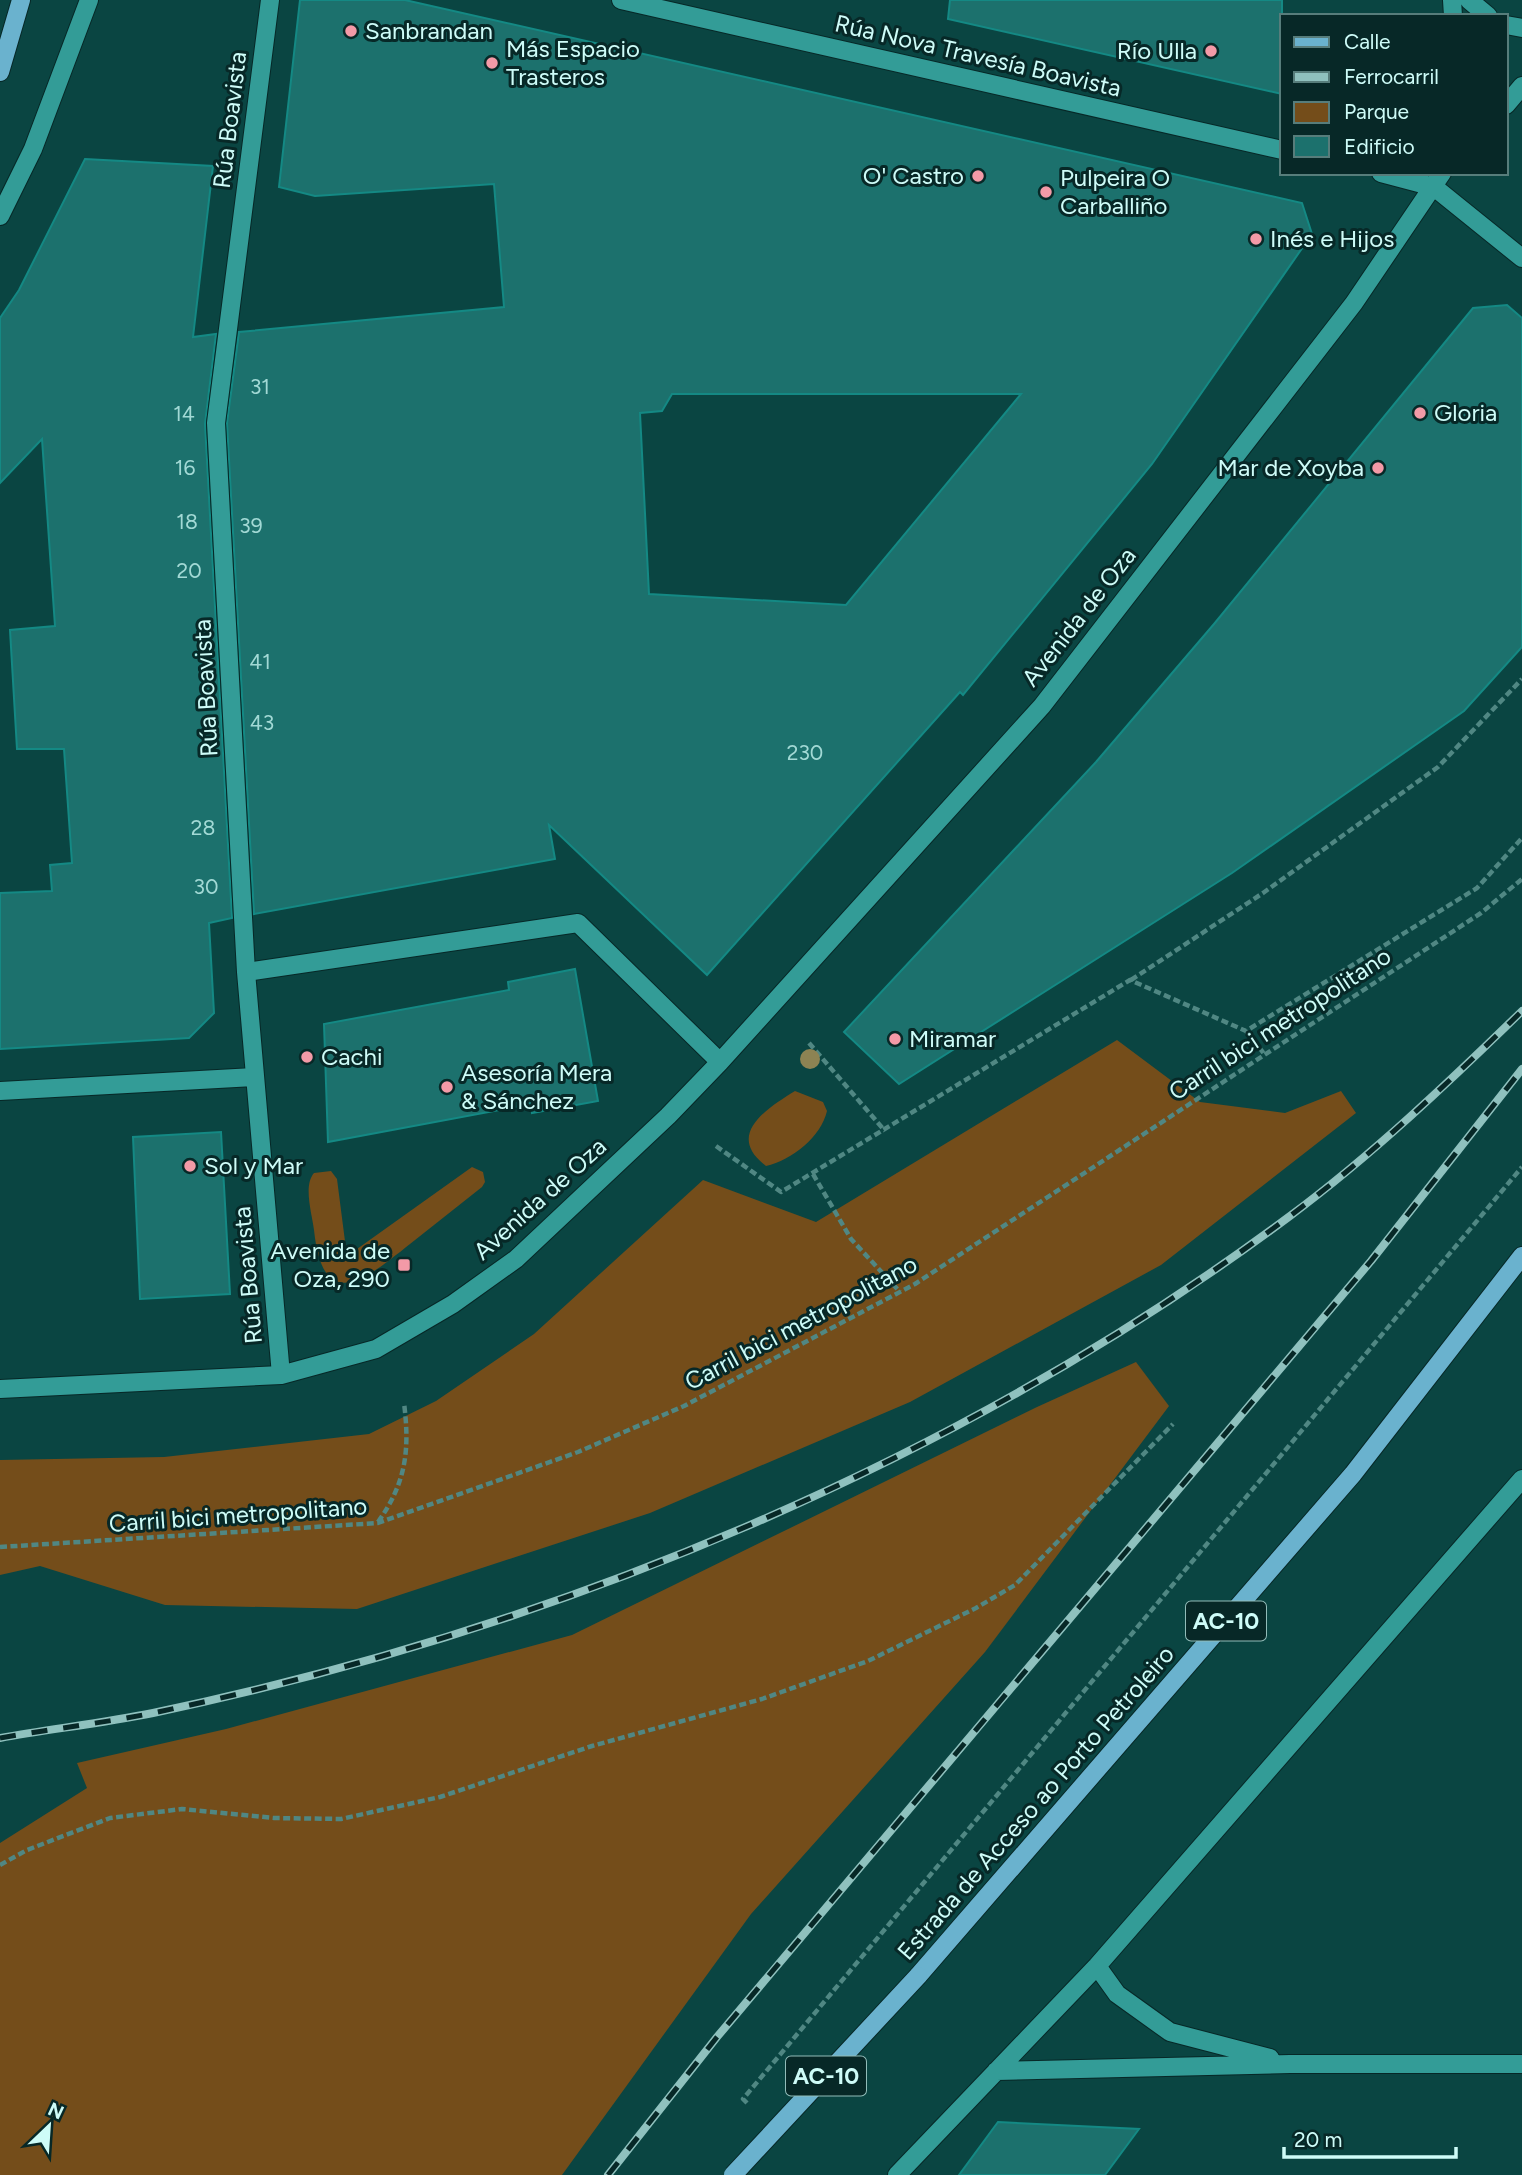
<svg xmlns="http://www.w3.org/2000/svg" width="1522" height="2175" font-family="Figtree,sans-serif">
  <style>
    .green { fill: #744d1a }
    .building { fill: #1c716d; stroke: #148984; stroke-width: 2; fill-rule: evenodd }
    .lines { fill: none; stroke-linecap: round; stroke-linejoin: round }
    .minor-casing { stroke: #072827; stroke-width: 20 }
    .major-casing { stroke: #072827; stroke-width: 20 }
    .path { stroke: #508783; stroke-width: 4.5; stroke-dasharray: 7 3.5; stroke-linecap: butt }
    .minor { stroke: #339c97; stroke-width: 18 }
    .major { stroke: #6ab2ce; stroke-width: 18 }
    .rail-casing { stroke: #8fc1be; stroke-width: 8 }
    .rail { stroke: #072827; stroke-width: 5; stroke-dasharray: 16; stroke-linecap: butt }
    .major-bridge-casing { stroke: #072827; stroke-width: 20; stroke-linecap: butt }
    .major-bridge { stroke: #6ab2ce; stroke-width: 18 }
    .tree { fill: #8d8353 }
    .poi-dot { fill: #f39aa7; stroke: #072827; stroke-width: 2.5 }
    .labels { text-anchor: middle; stroke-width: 6; stroke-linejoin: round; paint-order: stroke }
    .number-label { font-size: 21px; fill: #a2d9d5 }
    .shield { fill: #072827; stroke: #92bcb9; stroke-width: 2 }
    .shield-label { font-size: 23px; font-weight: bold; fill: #cefcf8 }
    .poi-label { font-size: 24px; fill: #cefcf8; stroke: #072827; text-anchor: start }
    .street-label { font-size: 24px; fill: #cefcf8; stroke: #072827 }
  </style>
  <rect width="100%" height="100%" fill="#0a4542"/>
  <path class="green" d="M1117,1040L1200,1102L1285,1113L1341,1091L1356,1113L1161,1265L910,1402L650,1513L357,1609L165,1605L40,1566L0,1575V1460L164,1457L369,1434L436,1401L534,1334L703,1180L816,1222Z
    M795,1091L823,1102L827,1111C821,1137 792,1160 766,1166C725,1135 766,1109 795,1091Z
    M472,1167L483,1172L485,1182L482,1187C458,1206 434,1225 410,1244C366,1279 323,1316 314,1230C312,1213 303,1186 314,1173L331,1171L337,1179L346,1249L350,1254Z
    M1136,1362L1169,1406L985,1652L751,1914L562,2175H0V1843L87,1788L77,1763L226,1729L572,1635L1037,1407Z"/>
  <path class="building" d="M300,0H405L1302,203L1312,234L1152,464L963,695L960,692L707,975L549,825L555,859L254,914L227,423L239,332L504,307L494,184L315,196L279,187ZM672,394H1021L846,605L649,594L640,413L662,411Z
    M950,0H1282V94L948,19Z
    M85,159L213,166L193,337L216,334L205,424L232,918L209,923L214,1013L189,1038L0,1049V893L52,891L50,865L72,863L64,749H17L10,630L55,626L42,439L0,483V318L19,290Z
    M1507,305L1522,318V647L1464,711L1232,873L899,1084L844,1032L1096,762L1214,624L1473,308Z
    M575,969L598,1101L532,1113L531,1104L328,1142L324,1024L509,990L508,982Z
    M221,1132L230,1294L140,1299L133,1137Z
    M998,2122L1139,2129L1105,2175H959Z"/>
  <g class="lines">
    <g class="minor-casing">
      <path id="minor" d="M270,0L216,423L246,972L281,1375
        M621,0L1282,150
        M1452,0L1453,16
        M1469,0L1488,16
        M1506,25L1522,28
        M1506,105L1522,86
        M1381,173L1434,187L1522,258
        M0,216L33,149L89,0
        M246,972L578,923L720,1062
        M0,1091L254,1077
        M0,1389L281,1375L376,1349L453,1304L516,1259L668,1116L720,1062L1042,706L1354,303L1442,173
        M1097,1966L1117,1994L1170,2032L1270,2058
        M996,2071L1290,2064H1522
        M897,2175L1097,1966L1522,1479"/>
    </g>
    <g class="major-casing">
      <path id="major" d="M0,72L21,0
        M918,1976L1353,1474L1522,1256"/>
    </g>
    <path class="path" d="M1131,980L1263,893L1438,767L1522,679
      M1246,1031L1265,1055
      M809,1043L885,1131
      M716,1146L781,1192L1130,980L1246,1031L1477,888L1522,838
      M813,1174L851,1239L900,1292
      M378,1522C406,1483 410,1450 404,1403
      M0,1547L378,1523L578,1452L684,1406L915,1284L1481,913L1522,879
      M0,1865L27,1850L110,1818L182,1809L274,1818L341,1819L440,1797L592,1746L762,1699L868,1661L976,1608L1015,1585L1173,1424
      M747,2103L743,2099L1522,1167"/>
    <use href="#minor" class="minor"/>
    <use href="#major" class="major"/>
    <g class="rail-casing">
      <path id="rail" d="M0,1738C51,1729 103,1723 153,1713C558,1628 957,1464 1290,1216C1372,1155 1448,1083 1522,1011
        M608,2175L717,2037L1371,1261L1522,1069"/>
    </g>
    <use href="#rail" class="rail"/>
    <g class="major-bridge-casing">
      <path id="major-bridge" d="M733,2175L918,1976"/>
    </g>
    <use href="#major-bridge" class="major-bridge"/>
  </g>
  <circle class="tree" cx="810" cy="1059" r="10"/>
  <g class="poi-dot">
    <circle cx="351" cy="31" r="7"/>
    <circle cx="1211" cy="51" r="7"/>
    <circle cx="492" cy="63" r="7"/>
    <circle cx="978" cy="176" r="7"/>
    <circle cx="1046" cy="192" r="7"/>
    <circle cx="1256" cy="239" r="7"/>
    <circle cx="1420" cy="413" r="7"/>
    <circle cx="1378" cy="468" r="7"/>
    <circle cx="895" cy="1039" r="7"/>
    <circle cx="307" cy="1057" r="7"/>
    <circle cx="447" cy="1087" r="7"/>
    <circle cx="190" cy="1166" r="7"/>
    <rect x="397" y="1258" width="14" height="14" rx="3.5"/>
  </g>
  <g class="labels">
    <g class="number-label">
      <text x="260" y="394">31</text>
      <text x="184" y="421">14</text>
      <text x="185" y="475">16</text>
      <text x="187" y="529">18</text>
      <text x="251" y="533">39</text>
      <text x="189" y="578">20</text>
      <text x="260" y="669">41</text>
      <text x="262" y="730">43</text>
      <text x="805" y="760">230</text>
      <text x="203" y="835">28</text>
      <text x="206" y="894">30</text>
    </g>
    <g class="shield">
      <rect x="1186" y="1601.5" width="80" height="39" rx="5"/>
      <rect x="786" y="2056.5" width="80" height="39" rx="5"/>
    </g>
    <g class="shield-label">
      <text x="1226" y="1629">AC-10</text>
      <text x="826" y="2084">AC-10</text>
    </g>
    <g class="poi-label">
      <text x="365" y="39">Sanbrandan</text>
      <text x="506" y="57">Más Espacio<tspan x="506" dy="28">Trasteros</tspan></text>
      <text x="1197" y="59" text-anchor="end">Río Ulla</text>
      <text x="964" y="184" text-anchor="end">O' Castro</text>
      <text x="1060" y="186">Pulpeira O<tspan x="1060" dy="28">Carballiño</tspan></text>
      <text x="1270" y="247">Inés e Hijos</text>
      <text x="1434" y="421">Gloria</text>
      <text x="1364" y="476" text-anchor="end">Mar de Xoyba</text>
      <text x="909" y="1047">Miramar</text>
      <text x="321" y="1065">Cachi</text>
      <text x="461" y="1081">Asesoría Mera<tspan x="461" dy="28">&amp; Sánchez</tspan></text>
      <text x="204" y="1174">Sol y Mar</text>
      <text x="390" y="1259" text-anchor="end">Avenida de<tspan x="390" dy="28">Oza, 290</tspan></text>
    </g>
    <g class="street-label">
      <text transform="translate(978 56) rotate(13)" y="8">Rúa Nova Travesía Boavista</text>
      <text transform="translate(230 120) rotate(-83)" y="8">Rúa Boavista</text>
      <text transform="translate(1079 617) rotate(-52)" y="8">Avenida de Oza</text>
      <text transform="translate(206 688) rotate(-93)" y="8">Rúa Boavista</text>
      <text transform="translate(1280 1024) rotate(-33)" y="8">Carril bici metropolitano</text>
      <text transform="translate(540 1199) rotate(-42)" y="8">Avenida de Oza</text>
      <text transform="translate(248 1275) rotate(-95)" y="8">Rúa Boavista</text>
      <text transform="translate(801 1323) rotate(-28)" y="8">Carril bici metropolitano</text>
      <text transform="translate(238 1515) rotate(-4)" y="8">Carril bici metropolitano</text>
      <text transform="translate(1036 1803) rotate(-49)" y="8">Estrada de Acceso ao Porto Petroleiro</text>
    </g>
  </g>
  <rect x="1280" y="14" width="228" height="161" fill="#072827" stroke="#577d7b" stroke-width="2"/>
  <rect x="1294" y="37" width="35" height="10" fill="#6ab2ce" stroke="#577d7b" stroke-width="2"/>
  <text x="1344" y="49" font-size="21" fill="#cefcf8">Calle</text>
  <rect x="1294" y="72" width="35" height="10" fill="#8fc1be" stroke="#577d7b" stroke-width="2"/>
  <text x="1344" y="84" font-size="21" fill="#cefcf8">Ferrocarril</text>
  <rect x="1294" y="102" width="35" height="21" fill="#744d1a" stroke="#577d7b" stroke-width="2"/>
  <text x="1344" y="119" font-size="21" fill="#cefcf8">Parque</text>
  <rect x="1294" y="136" width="35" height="21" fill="#1c716d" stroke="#577d7b" stroke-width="2"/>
  <text x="1344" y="154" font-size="21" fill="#cefcf8">Edificio</text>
  <g transform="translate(49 2126) rotate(25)" stroke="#072827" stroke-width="5" paint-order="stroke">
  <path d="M0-5L12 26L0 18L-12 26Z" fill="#cefcf8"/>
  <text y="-10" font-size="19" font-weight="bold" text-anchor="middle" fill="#cefcf8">N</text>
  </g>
  <path d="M1284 2147v10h172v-10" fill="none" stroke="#cefcf8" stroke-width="3.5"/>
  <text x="1294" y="2147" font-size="21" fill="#cefcf8" stroke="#072827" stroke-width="5" paint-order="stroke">20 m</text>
</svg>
